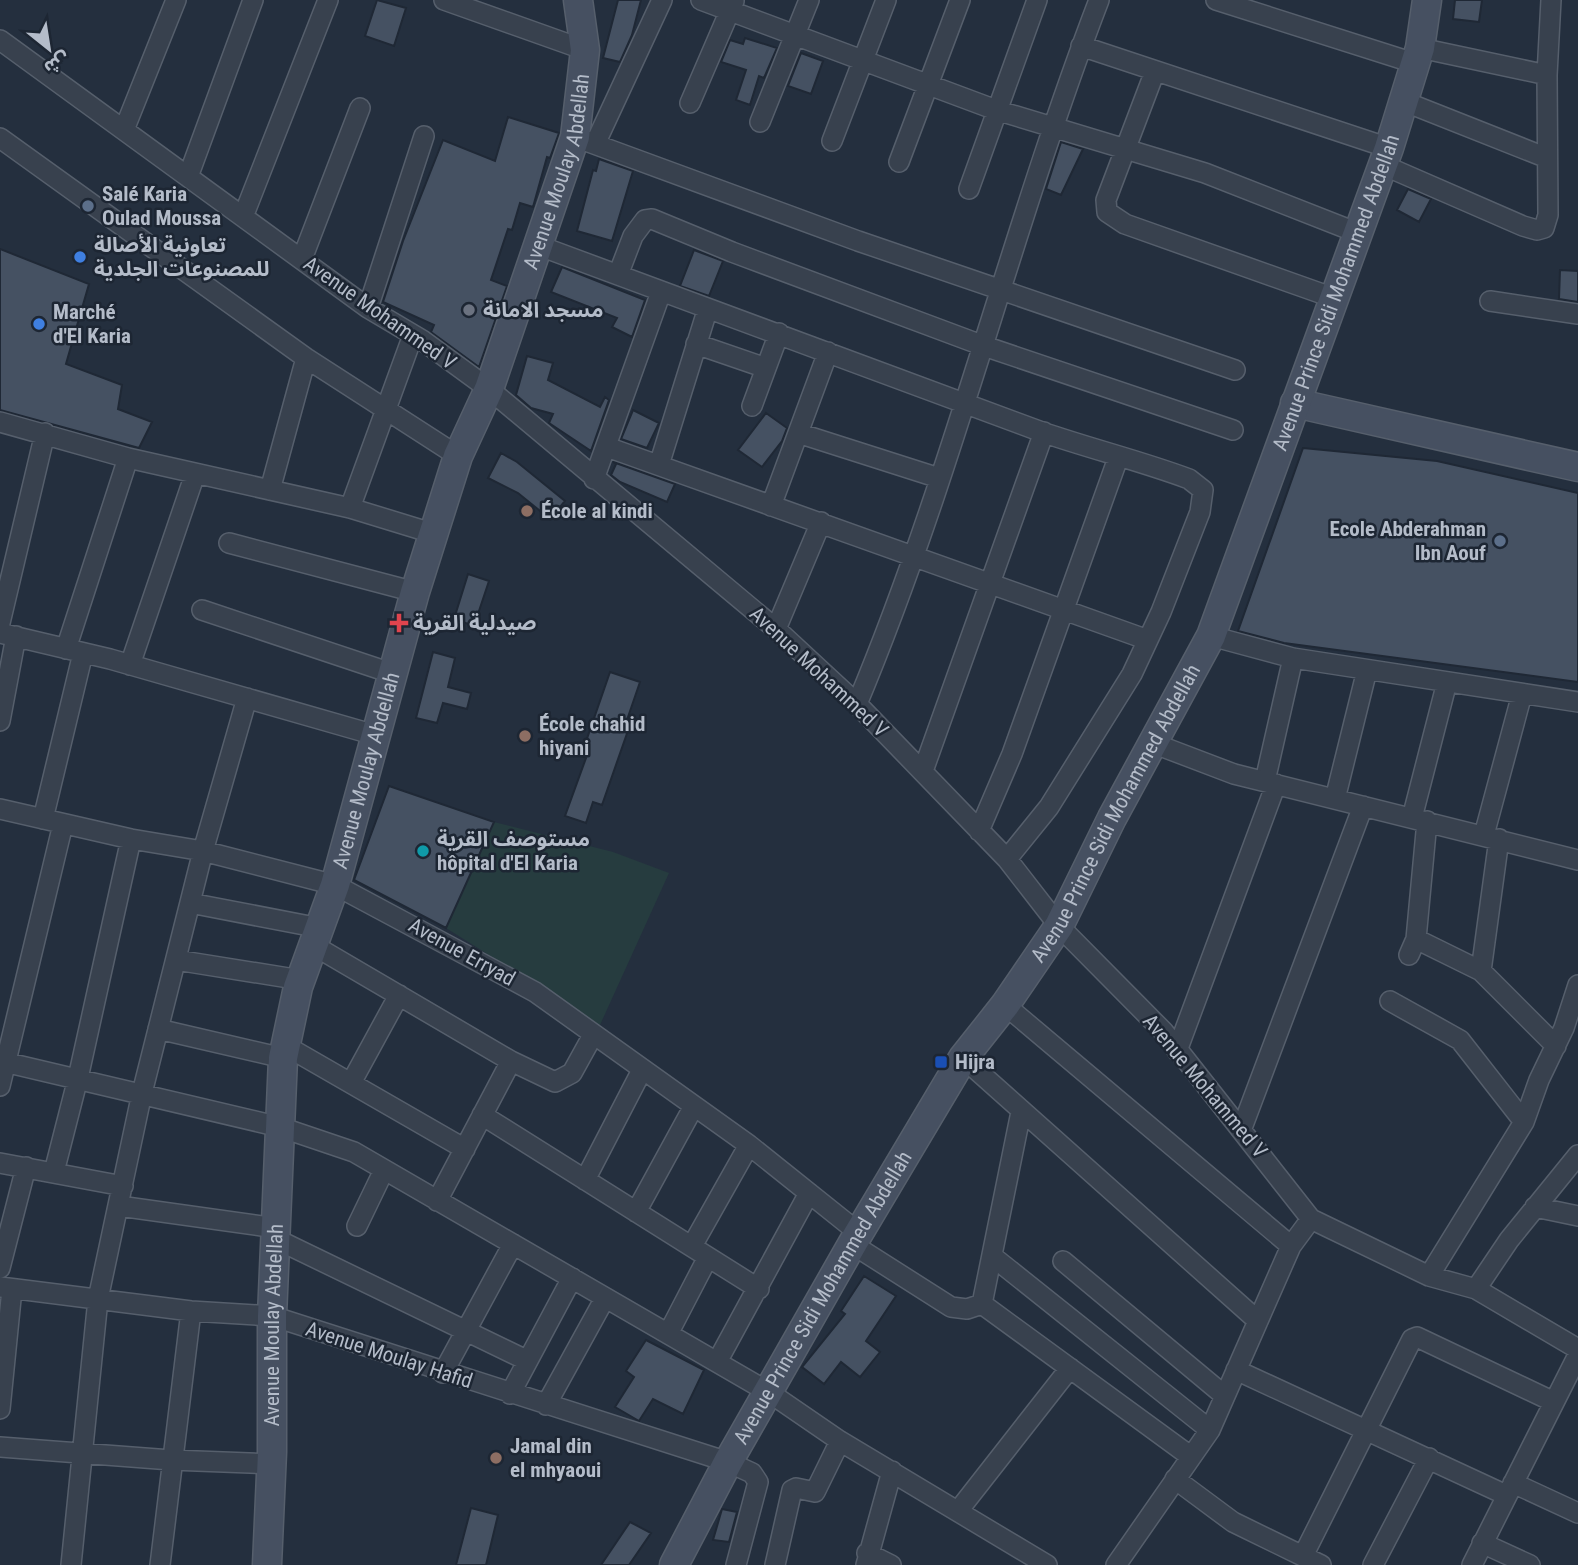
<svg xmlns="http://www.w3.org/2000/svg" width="1578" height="1565" font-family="'Roboto Condensed','Noto Sans Arabic',sans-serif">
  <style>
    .green { fill: #263c3f }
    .building { fill: #455162; stroke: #1f2835; stroke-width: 2 }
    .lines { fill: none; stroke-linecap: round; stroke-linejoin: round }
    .street-casing { stroke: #565f6c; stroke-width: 22 }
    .secondary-casing { stroke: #565f6c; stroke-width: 31 }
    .street { stroke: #38414e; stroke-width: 19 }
    .secondary { stroke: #465061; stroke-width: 28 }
    .service-dot { fill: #5c6f8a; stroke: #1d2633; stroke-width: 2.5 }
    .shop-dot { fill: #3f7fe0; stroke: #1d2633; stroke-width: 2.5 }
    .worship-dot { fill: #6b7280; stroke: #1d2633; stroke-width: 2.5 }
    .education-dot { fill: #8d6e63; stroke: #1d2633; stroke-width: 2.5 }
    .health-dot { fill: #e0444e; stroke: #1d2633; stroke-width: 2.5 }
    .culture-dot { fill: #0f9aa8; stroke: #1d2633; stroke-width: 2.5 }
    .transit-dot { fill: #1a4fb4; stroke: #1d2633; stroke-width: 2.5 }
    .labels { text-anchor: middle; stroke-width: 5; stroke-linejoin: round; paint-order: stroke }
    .street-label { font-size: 21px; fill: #b4bcc9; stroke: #1d2633 }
    .poi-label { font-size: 21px; font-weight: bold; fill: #b4bcc9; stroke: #1d2633; text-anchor: start }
  </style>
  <rect width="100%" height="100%" fill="#242f3e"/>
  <path class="green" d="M494,822L613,852L669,873L600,1025L446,928Z"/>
  <path class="building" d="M377,0L406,8L394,46L365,36Z
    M618,0H641L632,35L620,62L603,58Z
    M1455,0H1482L1479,22L1453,19Z
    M745,38L777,48L764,78L759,76L750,105L736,100L746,70L721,62L730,40L743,44Z
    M801,53L823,61L811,94L788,86Z
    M508,117L559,133L550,158L547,157L533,207L520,203L512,230L508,229L491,280L507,286L479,367L431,332L434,325L383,302L403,241L443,140L495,161Z
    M1061,142L1083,149L1061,195L1046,189Z
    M599,159L633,171L612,241L577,231L593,170L596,171Z
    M1408,189L1431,199L1419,222L1397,210Z
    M0,249L89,284L66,364L122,385L118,409L152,422L139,448L0,410Z
    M694,250L723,261L709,296L680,286Z
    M562,267L645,300L632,337L612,327L617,318L551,292Z
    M1560,270L1578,271V302L1559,299Z
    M527,356L553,363L548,380L600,407L605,397L609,400L591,451L549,423L553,414L531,408L516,395Z
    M633,410L659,423L647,448L621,439Z
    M766,413L787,428L782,441L762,467L738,450Z
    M1303,448L1437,461L1578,493V682L1284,643L1238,631Z
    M501,453L517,462L565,501L550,519L518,493L488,478Z
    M613,462L675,484L667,502L620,482L611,475L616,464Z
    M468,574L489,581L474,626L454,619Z
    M433,652L455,658L448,687L471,693L467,709L443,703L437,723L416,718Z
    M610,672L640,682L627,720L631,722L602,805L593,802L586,823L565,816L586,758L581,756Z
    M389,786L494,822L446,928L354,880Z
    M864,1276L896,1296L866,1341L880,1352L860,1377L841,1362L824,1384L802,1367L845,1314L841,1311Z
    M646,1340L704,1370L683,1414L653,1399L639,1421L615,1407L634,1377L626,1371Z
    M471,1508L498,1515L486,1565H456Z
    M722,1509L737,1512L729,1542L713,1540Z
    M630,1522L651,1533L629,1565H601Z"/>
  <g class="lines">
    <g class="street-casing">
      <path id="street" d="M444,0L585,50
        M701,0L996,110L1205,173L1358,233
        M1216,0L1414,63
        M0,40L368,308L422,340L489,389L776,629L857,704L1007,859L1059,926L1164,1032L1311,1219L1429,1276L1476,1289L1578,1349
        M1081,46L1389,148
        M1420,48L1547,75
        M1155,71L1106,200L1107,212L1125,224L1334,298
        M1403,101L1547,158
        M690,103L734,1
        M760,122L809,0
        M124,130L176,0
        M575,137L858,241L1235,370
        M0,138L306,358L458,456
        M832,141L886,0
        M595,144L662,0
        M899,162L960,0
        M1383,165L1523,226L1537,230L1544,228L1548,215L1547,75L1551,0
        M188,177L253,0
        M969,189L1037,0
        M243,217L328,0
        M537,245C705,308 873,371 1042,432C1091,449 1141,461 1189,479L1203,490L1200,512L1161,612L1132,674L1049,807L1007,859
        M302,259L360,108
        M618,275L633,236L645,220L652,219L732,252L984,346L1233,430
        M1490,301L1578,314
        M368,308L424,136
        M696,344L766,368
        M752,406L779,333
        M0,422L128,458L350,508L435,534
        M798,433L939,478
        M607,447L1148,640
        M659,465L707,311
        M594,479L661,292
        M270,490L306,358
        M771,506L828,352
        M350,508L413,335
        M229,543L415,592
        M202,610L394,674
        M0,623L45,433
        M776,629L821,522
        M0,633L110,659L375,735
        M1211,636L1293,658L1578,702
        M66,649L128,458
        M130,665L195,474
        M857,704C953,475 1010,232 1099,0
        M0,721L16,636
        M1155,744L1234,774L1578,860
        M923,771L1044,432
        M1265,781L1293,658
        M1335,799L1367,670
        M0,809L131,839L203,851L335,885L535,992L749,1145L859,1233
        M1412,818L1447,682
        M43,819L83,653
        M979,831L1012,754L1118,458
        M1484,835L1522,694
        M190,903L320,928
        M1416,939L1481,971L1556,1046
        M313,945L511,1061L555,1082L572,1073L593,1035
        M1409,955L1416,939L1427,821
        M176,960L301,980
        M1481,971L1499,839
        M1390,1001L1460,1040L1524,1122
        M1005,1005L1291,1246
        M158,1029L283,1058
        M286,1046L465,1149
        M1177,1051L1276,784
        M963,1058L1258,1321
        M0,1061L280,1127L354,1152L770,1393L840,1441L1047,1565
        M351,1083L399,995
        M0,1086L63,824
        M482,1115L759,1289
        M1242,1128L1363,806
        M0,1163L123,1186
        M54,1172L78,1078L131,839
        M585,1180L642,1070
        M437,1201L511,1061
        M119,1206L276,1228
        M1535,1207L1578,1216
        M636,1212L694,1106
        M357,1226L384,1170
        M276,1239L526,1360
        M852,1244L951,1307L967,1309L982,1304L1021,1112
        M692,1246L749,1145
        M992,1256L1210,1430
        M1063,1261L1225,1396
        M0,1268L26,1167
        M1429,1276L1524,1122L1539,1080L1564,1028L1578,985
        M0,1287L191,1311L272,1316L728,1462L752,1473L758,1482L736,1565
        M1476,1289L1509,1240L1578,1155
        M982,1304L1190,1456
        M668,1334L708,1257
        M717,1362L809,1193
        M1236,1370L1506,1495
        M443,1373L513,1244
        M510,1394L572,1278
        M546,1405L605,1298
        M0,1409L12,1289
        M0,1447L171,1460L272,1464
        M1175,1479L1233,1522L1321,1565
        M1513,1483L1578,1513
        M958,1511L1070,1368
        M1482,1543L1530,1565
        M867,1553L891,1565
        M1304,1554L1412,1339L1417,1337L1554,1402
        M71,1565L98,1299L142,1093L203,851L247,698
        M160,1565L191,1311
        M775,1565L792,1490L796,1488L815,1492L840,1441
        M866,1565L892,1471
        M1116,1565L1210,1430L1291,1246L1311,1219
        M1373,1565L1429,1458
        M1472,1565L1578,1355"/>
    </g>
    <g class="secondary-casing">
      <g id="secondary">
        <path d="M1295,403L1578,467"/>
        <path id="s1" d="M267,1565L272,1452V1316L283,1058L298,987L335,885L415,592L458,456L489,389L575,137L585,50L578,0"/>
        <path id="s2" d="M674,1565L728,1462L854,1241L963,1058L1005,1005L1059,926L1112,818L1211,636L1389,148L1420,48L1427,0"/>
      </g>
    </g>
    <use href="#street" class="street"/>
    <use href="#secondary" class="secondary"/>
  </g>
  <g class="service-dot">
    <circle cx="88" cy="206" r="7"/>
    <circle cx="1500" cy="541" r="7"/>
  </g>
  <g class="shop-dot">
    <circle cx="80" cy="257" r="7"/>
    <circle cx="39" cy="324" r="7"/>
  </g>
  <circle class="worship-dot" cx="469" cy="310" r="7"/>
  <g class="education-dot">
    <circle cx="527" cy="511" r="7"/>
    <circle cx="525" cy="736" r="7"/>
    <circle cx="496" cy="1458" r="7"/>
  </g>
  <path class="health-dot" d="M395.5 612.5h7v7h7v7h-7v7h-7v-7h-7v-7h7z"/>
  <circle class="culture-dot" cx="423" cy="851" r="7"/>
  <rect class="transit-dot" x="934" y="1055" width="14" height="14" rx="3.5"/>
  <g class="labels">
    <g class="street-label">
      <text dy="7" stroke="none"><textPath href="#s1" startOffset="1437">Avenue Moulay Abdellah</textPath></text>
      <text dy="7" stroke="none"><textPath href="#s2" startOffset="1440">Avenue Prince Sidi Mohammed Abdellah</textPath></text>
      <text transform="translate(380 313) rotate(35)" y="7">Avenue Mohammed V</text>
      <text transform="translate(819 672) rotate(43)" y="7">Avenue Mohammed V</text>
      <text dy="7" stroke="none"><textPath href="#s1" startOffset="807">Avenue Moulay Abdellah</textPath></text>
      <text dy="7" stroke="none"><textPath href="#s2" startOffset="873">Avenue Prince Sidi Mohammed Abdellah</textPath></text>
      <text transform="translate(462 952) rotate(29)" y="7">Avenue Erryad</text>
      <text transform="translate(1205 1086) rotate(50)" y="7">Avenue Mohammed V</text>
      <text dy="7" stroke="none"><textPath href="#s2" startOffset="306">Avenue Prince Sidi Mohammed Abdellah</textPath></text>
      <text dy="7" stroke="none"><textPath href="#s1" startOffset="240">Avenue Moulay Abdellah</textPath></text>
      <text transform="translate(389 1355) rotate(18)" y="7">Avenue Moulay Hafid</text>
    </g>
    <g class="poi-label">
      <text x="102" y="201">Salé Karia<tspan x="102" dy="24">Oulad Moussa</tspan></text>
      <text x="94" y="252">تعاونية الأصالة<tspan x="94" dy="24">للمصنوعات الجلدية</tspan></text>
      <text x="483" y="317">مسجد الامانة</text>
      <text x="53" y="319">Marché<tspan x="53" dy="24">d'El Karia</tspan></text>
      <text x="541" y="518">École al kindi</text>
      <text x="1486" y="536" text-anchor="end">Ecole Abderahman<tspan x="1486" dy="24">Ibn Aouf</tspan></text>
      <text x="413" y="630">صيدلية القرية</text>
      <text x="539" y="731">École chahid<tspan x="539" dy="24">hiyani</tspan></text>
      <text x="437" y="846">مستوصف القرية<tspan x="437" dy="24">hôpital d'El Karia</tspan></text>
      <text x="955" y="1069">Hijra</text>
      <text x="510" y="1453">Jamal din<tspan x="510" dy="24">el mhyaoui</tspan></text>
    </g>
  </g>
  <g transform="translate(49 49) rotate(150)" stroke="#1d2633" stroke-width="5" paint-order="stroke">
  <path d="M0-5L12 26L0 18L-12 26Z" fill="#b4bcc9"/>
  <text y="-10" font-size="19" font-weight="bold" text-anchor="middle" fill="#b4bcc9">ش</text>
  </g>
</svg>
